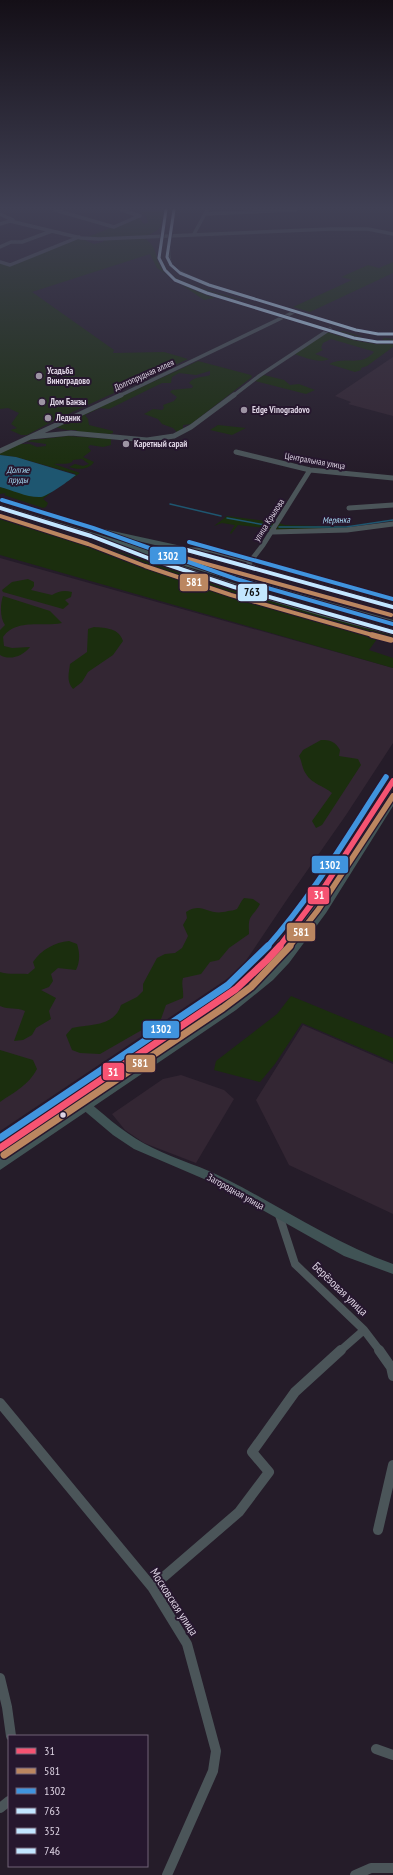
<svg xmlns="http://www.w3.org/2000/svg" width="393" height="1875" font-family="'PT Sans Narrow',sans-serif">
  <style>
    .industrial { fill: #332633 }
    .green { fill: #1b2e0e }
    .water { fill: #1e5670 }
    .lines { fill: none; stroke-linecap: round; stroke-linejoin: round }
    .stream { stroke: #1e5670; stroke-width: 1.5 }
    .street-far3 { stroke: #4b5559; stroke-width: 3.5 }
    .street-far2 { stroke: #4b5559; stroke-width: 5 }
    .street-far1 { stroke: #4b5559; stroke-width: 8 }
    .street { stroke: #4b5559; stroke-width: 10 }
    .secondary { fill: #405355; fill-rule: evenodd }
    .primary { fill: #425456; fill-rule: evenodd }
    .highway { fill: #43585a; fill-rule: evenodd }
    .bus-1-far1-casing { stroke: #26172e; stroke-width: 8 }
    .bus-1-casing { stroke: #26172e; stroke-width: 10 }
    .bus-2-far2-casing { stroke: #26172e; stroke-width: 6 }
    .bus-2-far1-casing { stroke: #26172e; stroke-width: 8 }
    .bus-2-casing { stroke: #26172e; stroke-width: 10 }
    .bus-3-far2-casing { stroke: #26172e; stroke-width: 6 }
    .bus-3-far1-casing { stroke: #26172e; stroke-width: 8 }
    .bus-3-casing { stroke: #26172e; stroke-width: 10 }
    .bus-4-casing { stroke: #26172e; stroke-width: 6 }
    .bus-5-casing { stroke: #26172e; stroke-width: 4.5 }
    .bus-6-casing { stroke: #26172e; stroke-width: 4.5 }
    .bus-1-far1 { stroke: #f65372; stroke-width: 5.5 }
    .bus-1 { stroke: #f65372; stroke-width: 7 }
    .bus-2-far2 { stroke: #bb8660; stroke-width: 4 }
    .bus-2-far1 { stroke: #bb8660; stroke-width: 5.5 }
    .bus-2 { stroke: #bb8660; stroke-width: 7 }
    .bus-3-far2 { stroke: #4094de; stroke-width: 4 }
    .bus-3-far1 { stroke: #4094de; stroke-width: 5.5 }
    .bus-3 { stroke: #4094de; stroke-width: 7 }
    .bus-4 { stroke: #c2e6ff; stroke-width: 4 }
    .bus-5 { stroke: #c2e6ff; stroke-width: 3 }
    .bus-6 { stroke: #c2e6ff; stroke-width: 3 }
    .poi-dot { fill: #9d94a3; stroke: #26172e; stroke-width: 1.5 }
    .bus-dot { fill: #ded4e4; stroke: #26172e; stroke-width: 1.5 }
    .labels { text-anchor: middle; stroke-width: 4; stroke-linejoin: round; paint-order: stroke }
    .far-poi-label { font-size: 9px; font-weight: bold; fill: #ded4e4; stroke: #26172e; text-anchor: start }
    .far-street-label { font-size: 9px; fill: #ded4e4; stroke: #26172e }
    .far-water-label { font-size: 9px; font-style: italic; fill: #a6d7f1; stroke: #26172e }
    .street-label { font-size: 10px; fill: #ded4e4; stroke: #26172e }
    .near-street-label { font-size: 12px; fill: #ded4e4; stroke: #26172e }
    .line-badge { stroke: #26172e; stroke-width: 1.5 }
    .badge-label { font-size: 11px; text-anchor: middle; font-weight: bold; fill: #fff }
    .pale-badge-label { font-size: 11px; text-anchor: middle; font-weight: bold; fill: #111 }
  </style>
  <rect width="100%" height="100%" fill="#251c29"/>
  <path class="industrial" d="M393,357V416L348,404L351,402L335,396Z
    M0,558L393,668V743L346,815L288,898L239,971L0,1131Z
    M303,1025L393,1064V1214L289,1165L256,1100Z
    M181,1075L224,1090L234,1099L196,1163L144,1143L125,1130L112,1114L163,1079Z"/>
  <path class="green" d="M133,210H166C164,228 160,229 144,238C160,248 153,259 163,268C179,285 227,295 250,302L223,296L204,300L157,268L150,254L32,292L114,350L113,353L164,352L188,359L55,420L27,435H21L10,430L17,428L11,424L19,413L8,408L0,409V263L10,266L79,238L94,244L103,242L104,238L88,237L138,217L144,224L148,223C147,214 142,212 133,210Z
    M393,262V273L310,312L293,307L352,280L341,277L368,265L379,268Z
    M331,330L336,332L337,334L342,331L363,337L358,340C369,339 379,348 389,342L382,340L384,338L393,339V347L367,366L361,368V370L355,372L329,364C345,355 360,368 374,352L372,351L331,339L323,343L321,348L323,350L315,354L329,359C319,364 304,357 294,354Z
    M198,361L251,375L252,377L191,424L183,425V429L177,432L173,428L162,424L158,419L144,414L153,409L162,410L164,408L163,405L174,401L177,397L170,392L172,390L192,388L193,386L189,383C194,376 202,378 210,375V371L196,375L179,373L172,377L171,383H162L109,409L100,408L85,415L88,419L89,425L113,431V433L110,434L78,432L76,430H67L55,427Z
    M264,375L284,380L290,385L299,384L315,390L306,394L255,381Z
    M218,425L246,428L232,435L210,430Z
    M68,436L111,439V445L103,447L90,445L88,447L91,451L83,457L94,462C89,470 77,470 69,467L75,464L83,466L89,464L82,459L73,460L72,462C66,465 61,463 54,464L80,473L54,490L43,499L48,503L46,507L43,508L4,495L6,493L0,494V487L42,496L76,474L16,457L0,455V452L20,444H30L37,447L46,446V444L25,441Z
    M0,514L81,539L224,588L393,636V644L377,639L369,650L393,658V668L0,555Z
    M227,516L275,522L271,530H265L266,528L238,525L231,534L230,533L235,525L222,523L214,526Z
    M279,523L285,525L350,527L347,529L275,530Z
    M28,579L34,582V586L31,590L52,595C59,591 64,590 72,592L71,597L65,600L69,604L63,609L3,592L2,590L12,582Z
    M3,596L50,611L62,623C43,627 16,618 3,637L4,646L12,648L30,647C23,656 10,661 0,655V630L5,625C0,618 0,605 3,596Z
    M94,627C106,628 119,628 123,641L113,655L88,672L82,682L73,689C66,681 69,673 70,664L87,652L88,629Z
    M321,740C330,740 335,741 340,750L339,756L358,759L361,765L322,825L316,828L312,821L332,793C324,786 312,784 306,774C302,769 302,761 299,756L303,750Z
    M244,898L253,899L260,904C251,920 248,913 249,934L229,948L219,960L210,962L201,974L183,978C181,985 184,991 183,998L166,1005L161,1019L100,1054L80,1053L72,1050L66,1035L72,1028C90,1024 114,1027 121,1005L137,997L143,991V984L157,958L165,954L175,953L182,948L188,936L183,925L187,918L186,912C204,901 207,917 228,911C230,911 235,910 237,909C239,906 241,901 244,898Z
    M69,941L77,944C80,953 80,962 76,970L58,968L51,974L53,981L49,987L41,990L56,998L49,1011L51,1019L36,1028L32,1035L23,1040L14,1041L25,1011C16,1007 9,1010 0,1006V972C10,975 17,973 28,974L35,968L33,962C41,950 55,942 69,941Z
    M291,996L393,1038V1062L302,1023L275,1064L260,1082L214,1070L216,1061L277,1014Z
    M0,1050L33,1060L37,1069C29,1085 14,1092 0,1102Z"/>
  <path class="water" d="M0,455L16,457L76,475C70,480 48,496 41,497C28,498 12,490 0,487Z"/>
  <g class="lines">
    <path class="stream" d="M170,504L221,516
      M227,518L271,526
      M279,527H346L393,520"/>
    <path class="street-far3" d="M55,210L114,227L139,216
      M122,210L140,216
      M0,214L13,220
      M205,214L296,210
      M10,221L81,238L99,239L331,229H368L393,234
      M0,224L13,220
      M194,234L207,210
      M0,247L11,242H22L52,231
      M0,262L10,265L79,237
      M119,396L294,312
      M233,396L259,376L330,329"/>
    <path class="street-far2" d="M30,437L71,433L147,440L174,436L191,427L234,395
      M0,451L121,395
      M236,452L310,470L393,478
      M349,508L393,505
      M272,532L347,530L393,524
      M189,550H211L251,561
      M257,569L250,566L249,563L263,545L310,470"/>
    <path class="street-far1" d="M279,1215L295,1264L364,1330L380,1351
      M340,1351L364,1330"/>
    <path class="street" d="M379,1350L391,1367L393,1376
      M0,1403L152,1587L187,1644L216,1751L213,1771L167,1875
      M378,1530L393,1465
      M152,1587L239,1512L269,1472L252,1452L295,1392L341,1350
      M0,1678L7,1707L11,1736
      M376,1749L393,1755
      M0,1808L9,1801
      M355,1875L371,1868H393"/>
    <path class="secondary" d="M172,210H176C175,222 166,254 173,264C187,283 327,319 357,329L378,332H393V336H378L354,331L207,286L178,274L169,266L165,257Z
      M85,1101L89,1102C109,1119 129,1137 153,1148C177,1160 204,1167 228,1180C283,1208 334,1243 393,1264V1274L344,1256L218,1185L134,1149L113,1135L81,1108L79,1105L81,1102Z"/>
    <path class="primary" d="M99,528L177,545L393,604V609L172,549L99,532Z
      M102,539H108C201,575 296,603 393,629V635C294,610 197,579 102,543Z
      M393,778V788C352,852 307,934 250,984C242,991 232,997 223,1004L0,1153V1141L215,998C224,991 234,985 242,978C300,927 347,844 390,779Z
      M393,795V806L326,913L289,963L273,980L236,1010L0,1170V1158L228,1004L265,974L281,957L318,907L390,796Z"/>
    <path class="highway" d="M0,505L268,585L393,620V626L262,589L0,511Z"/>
    <g class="bus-1-far1-casing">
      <path id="bus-1-far1" d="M279,947L325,886L393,781"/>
    </g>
    <g class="bus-1-casing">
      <path id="bus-1" d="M0,1148L236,989L267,960L280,946"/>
    </g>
    <g class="bus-2-far2-casing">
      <path id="bus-2-far2" d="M0,516L88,544L145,566L231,595L376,636
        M185,558L391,615"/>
    </g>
    <g class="bus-2-far1-casing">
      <path id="bus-2-far1" d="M372,635L391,640
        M289,947L318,910L393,796"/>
    </g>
    <g class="bus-2-casing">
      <path id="bus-2" d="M4,1155L223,1008L251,987L290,946"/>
    </g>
    <g class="bus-3-far2-casing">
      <path id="bus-3-far2" d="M2,500L93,528L236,579L393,624
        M189,542L393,599"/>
    </g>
    <g class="bus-3-far1-casing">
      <path id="bus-3-far1" d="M267,947C313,895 348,835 386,777"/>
    </g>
    <g class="bus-3-casing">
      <path id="bus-3" d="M0,1138L228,985L268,946"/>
    </g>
    <g class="bus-4-casing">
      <path id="bus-4" d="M0,508L91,536L148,558L234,587L393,632
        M187,550L393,607"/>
    </g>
    <g class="bus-5-casing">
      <path id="bus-5" d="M174,210L167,257L171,265L180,273L209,285L356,330L378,334H393"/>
    </g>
    <g class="bus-6-casing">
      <path id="bus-6" d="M166,210L159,258L165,270L175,280L207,293L354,338L377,342H393"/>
    </g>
    <use href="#bus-1-far1" class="bus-1-far1"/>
    <use href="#bus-1" class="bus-1"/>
    <use href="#bus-2-far2" class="bus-2-far2"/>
    <use href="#bus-2-far1" class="bus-2-far1"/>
    <use href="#bus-2" class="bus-2"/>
    <use href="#bus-3-far2" class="bus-3-far2"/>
    <use href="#bus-3-far1" class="bus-3-far1"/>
    <use href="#bus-3" class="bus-3"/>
    <use href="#bus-4" class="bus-4"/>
    <use href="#bus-5" class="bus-5"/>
    <use href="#bus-6" class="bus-6"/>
  </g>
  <linearGradient id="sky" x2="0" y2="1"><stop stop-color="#140f17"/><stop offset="0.44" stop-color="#404054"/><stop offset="1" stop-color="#404054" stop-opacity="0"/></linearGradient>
  <rect width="393" height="472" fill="url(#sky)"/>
  <g class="poi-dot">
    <circle cx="39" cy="376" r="4"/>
    <circle cx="42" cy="402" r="4"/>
    <circle cx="244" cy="410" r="4"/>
    <circle cx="48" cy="418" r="4"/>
    <circle cx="126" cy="444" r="4"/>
  </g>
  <circle class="bus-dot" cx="63" cy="1115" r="3.5"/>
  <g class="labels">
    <g class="far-poi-label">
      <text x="47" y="374">Усадьба<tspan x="47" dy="10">Виноградово</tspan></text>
      <text x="50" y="405">Дом Банзы</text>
      <text x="252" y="413">Edge Vinogradovo</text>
      <text x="56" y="421">Ледник</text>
      <text x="134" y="447">Каретный сарай</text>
    </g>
    <g class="far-street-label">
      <text transform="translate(144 375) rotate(-24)" y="3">Долгопрудная аллея</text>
      <text transform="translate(315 461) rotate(10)" y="3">Центральная улица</text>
      <text transform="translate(269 520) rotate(-57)" y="3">улица Крылова</text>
    </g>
    <g class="far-water-label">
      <text x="18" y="473">Долгие<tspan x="18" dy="10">пруды</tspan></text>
      <text transform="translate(336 520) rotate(-2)" y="3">Мерянка</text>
    </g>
    <g class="street-label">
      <text transform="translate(236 1191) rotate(29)" y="4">Загородная улица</text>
    </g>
    <g class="near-street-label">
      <text transform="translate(340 1289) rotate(44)" y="4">Берёзовая улица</text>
      <text transform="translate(174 1602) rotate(57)" y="4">Московская улица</text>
    </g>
  </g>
  <g class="line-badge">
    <rect x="149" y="546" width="38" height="19" rx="4" fill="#4094de"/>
    <rect x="179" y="573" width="30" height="19" rx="4" fill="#bb8660"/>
    <rect x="237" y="583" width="31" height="19" rx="4" fill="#c2e6ff"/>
    <rect x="311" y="855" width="38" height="19" rx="4" fill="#4094de"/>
    <rect x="307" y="886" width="23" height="19" rx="4" fill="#f65372"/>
    <rect x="286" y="922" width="30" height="20" rx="4" fill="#bb8660"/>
    <rect x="142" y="1020" width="38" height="19" rx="4" fill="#4094de"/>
    <rect x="125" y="1054" width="31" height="19" rx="4" fill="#bb8660"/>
    <rect x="102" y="1062" width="23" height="19" rx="4" fill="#f65372"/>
  </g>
  <g class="badge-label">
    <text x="168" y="560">1302</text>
    <text x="194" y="586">581</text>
    <text x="330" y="869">1302</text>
    <text x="319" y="899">31</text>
    <text x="301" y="936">581</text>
    <text x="161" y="1033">1302</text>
    <text x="140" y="1067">581</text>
    <text x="113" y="1076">31</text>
  </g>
  <g class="pale-badge-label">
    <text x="252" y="596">763</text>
  </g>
  <rect x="8" y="1735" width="140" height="132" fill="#26172e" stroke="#706377"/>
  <rect x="16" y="1748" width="20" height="6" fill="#f65372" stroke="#706377"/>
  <text x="44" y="1755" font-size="12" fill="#ded4e4">31</text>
  <rect x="16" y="1768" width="20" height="6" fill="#bb8660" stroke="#706377"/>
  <text x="44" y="1775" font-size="12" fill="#ded4e4">581</text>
  <rect x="16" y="1788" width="20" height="6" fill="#4094de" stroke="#706377"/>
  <text x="44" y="1795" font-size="12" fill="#ded4e4">1302</text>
  <rect x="16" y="1808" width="20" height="6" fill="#c2e6ff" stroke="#706377"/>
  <text x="44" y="1815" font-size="12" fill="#ded4e4">763</text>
  <rect x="16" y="1828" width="20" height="6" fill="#c2e6ff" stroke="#706377"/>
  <text x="44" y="1835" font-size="12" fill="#ded4e4">352</text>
  <rect x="16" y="1848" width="20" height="6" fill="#c2e6ff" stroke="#706377"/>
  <text x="44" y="1855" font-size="12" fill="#ded4e4">746</text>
</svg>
